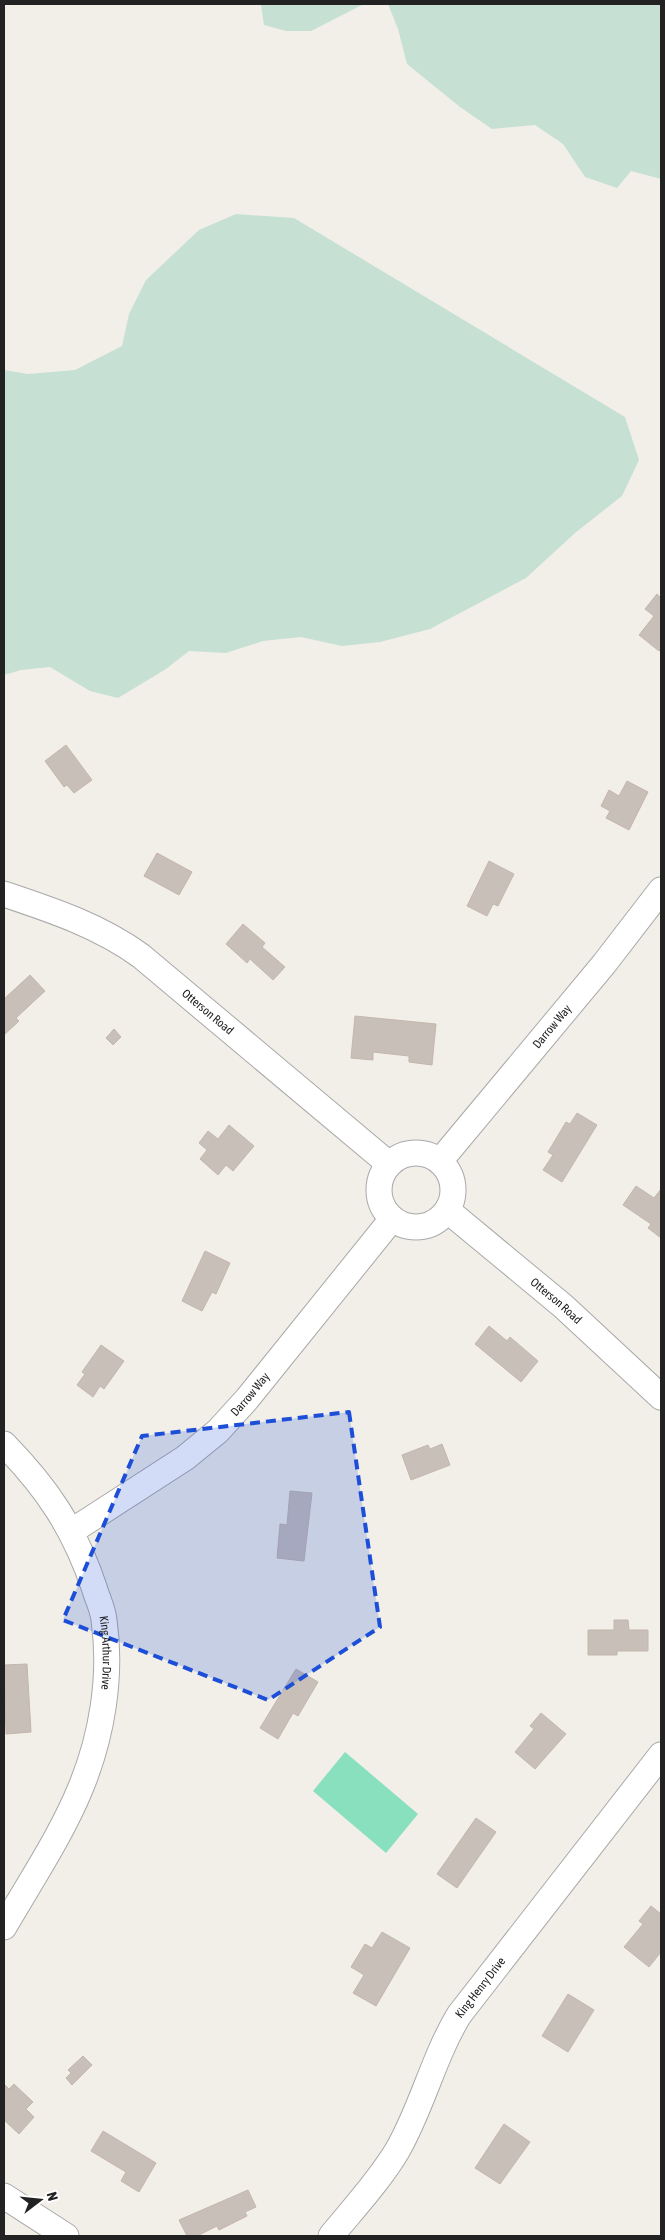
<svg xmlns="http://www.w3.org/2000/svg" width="665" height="2240" font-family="'Asap Condensed',sans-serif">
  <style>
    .wetland { fill: #c6e0d4 }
    .pitch { fill: #88e0be }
    .building { fill: #c7bfb8; stroke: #c4b6ab }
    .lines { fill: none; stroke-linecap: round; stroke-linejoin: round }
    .minor-casing { stroke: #a9a9a9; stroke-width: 27 }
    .minor { stroke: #fff; stroke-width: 25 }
    .marked { fill: #1d4ed8; fill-opacity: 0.2; stroke: #1d4ed8; stroke-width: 4; stroke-dasharray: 10 6; stroke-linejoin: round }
    .labels { text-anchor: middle; stroke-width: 4.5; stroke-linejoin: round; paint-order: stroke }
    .street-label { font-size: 12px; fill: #222; stroke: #fff }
  </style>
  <rect width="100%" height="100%" fill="#f2efe9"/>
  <path class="wetland" d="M262,4H364L311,31H286L264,25L261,5Z
    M388,4H661V179L631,171L617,188L585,177L563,144L535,125L492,129L460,107L407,64L398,29Z
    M236,214L294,218L625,417L639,460L622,496L575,533L526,578L430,629L380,642L342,646L301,637L263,641L226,653L189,651L166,669L118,698L90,691L50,667L21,670L4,675V370L28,374L75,370L122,346L129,314L146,280L199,230Z"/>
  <path class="pitch" d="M345,1752L418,1814L386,1853L313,1791Z"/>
  <path class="building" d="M657,594L661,598V649L659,651L639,635L654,616L645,609Z
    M66,745L92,780L74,793L67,785L64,787L45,761Z
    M627,781L648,792L629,830L606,818L610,811L601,806L609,790L619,796Z
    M157,853L192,872L179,895L144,876Z
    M489,861L514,874L498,906L493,904L487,916L467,906Z
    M243,924L265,943L262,947L285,967L273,980L250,959L247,963L226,944Z
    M30,975L45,991L16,1018L19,1021L4,1035V999Z
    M355,1016L436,1024L432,1065L409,1062V1056L373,1052V1060L351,1058Z
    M114,1029L121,1037L113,1045L106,1038Z
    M577,1113L597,1125L562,1182L543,1170L553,1155L548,1152L566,1122L570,1124Z
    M229,1125L254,1146L233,1171L226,1165L218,1175L200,1159L207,1150L199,1143L208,1131L218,1139Z
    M636,1186L654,1198L661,1189V1238L648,1228L651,1224L623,1205Z
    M205,1251L230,1263L216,1294L212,1292L202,1311L182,1301Z
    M489,1326L507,1341L510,1337L538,1361L521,1382L475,1344Z
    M101,1345L124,1361L104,1389L100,1386L93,1397L77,1385L85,1374L82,1372Z
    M442,1444L450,1465L411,1480L402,1455L428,1445L430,1449Z
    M290,1491L312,1493L304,1561L277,1558L280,1524L287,1525Z
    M614,1620H628L629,1630H648V1651H617V1655H588V1630H614Z
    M27,1664L31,1732L6,1734L4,1665Z
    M296,1669L318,1682L298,1716L293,1713L278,1739L260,1728Z
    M541,1713L566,1734L535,1769L515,1752L534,1729L530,1726Z
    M476,1818L496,1832L457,1888L437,1874Z
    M651,1906L661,1914V1952L649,1967L624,1947L643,1924L639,1921Z
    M382,1932L410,1948L376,2006L353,1993L364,1975L351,1967L365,1944L372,1948Z
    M568,1994L594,2010L568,2052L542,2036Z
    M83,2056L92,2065L72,2085L66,2078L71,2073L68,2070Z
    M4,2084L9,2089L14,2084L33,2102L26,2109L34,2117L19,2134L4,2120Z
    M504,2124L530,2142L500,2184L475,2168Z
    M103,2131L156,2163L139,2192L121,2181L126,2172L91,2151Z
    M248,2190L256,2207L245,2212L247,2216L219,2230L217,2226L197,2236H187L179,2220Z"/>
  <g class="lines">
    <g class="minor-casing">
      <g id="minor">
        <path id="s1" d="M4,894C52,910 100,926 141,956L389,1164"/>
        <circle cx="416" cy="1190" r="37"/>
        <path id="s2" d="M440,1161L604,964L661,890"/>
        <path id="s3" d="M447,1210L563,1306L661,1397"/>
        <path id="s4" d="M4,1444C47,1488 74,1528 94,1587C97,1598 103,1609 104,1620C112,1676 102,1736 81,1787C61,1836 30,1882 4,1927"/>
        <path id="s5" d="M72,1531L185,1458L218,1431L247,1399L392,1219"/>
        <path d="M4,2196L66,2236"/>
        <path id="s6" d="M331,2236C353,2209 379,2181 397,2151C422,2108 433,2058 459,2015L661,1755"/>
      </g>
    </g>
    <use href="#minor" class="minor"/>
  </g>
  <path class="marked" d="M349,1412L380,1627L268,1700L63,1620L142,1436Z"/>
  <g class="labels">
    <g class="street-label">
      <text dy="4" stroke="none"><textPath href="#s1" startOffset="238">Otterson Road</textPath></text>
      <text dy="4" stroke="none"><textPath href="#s2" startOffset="175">Darrow Way</textPath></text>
      <text dy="4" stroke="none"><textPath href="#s3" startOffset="142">Otterson Road</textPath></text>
      <text dy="4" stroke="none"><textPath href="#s5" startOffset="226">Darrow Way</textPath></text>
      <text dy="4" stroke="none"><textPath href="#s4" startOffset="238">King Arthur Drive</textPath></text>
      <text dy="4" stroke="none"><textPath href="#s6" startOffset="292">King Henry Drive</textPath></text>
    </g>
  </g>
  <rect width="665" height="2240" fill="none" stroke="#222222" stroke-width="10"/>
  <g transform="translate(40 2200) rotate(74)" stroke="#ffffff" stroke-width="4" paint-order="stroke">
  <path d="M0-4L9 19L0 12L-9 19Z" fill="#222222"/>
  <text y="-8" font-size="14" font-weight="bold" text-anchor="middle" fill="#222222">N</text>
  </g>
</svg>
